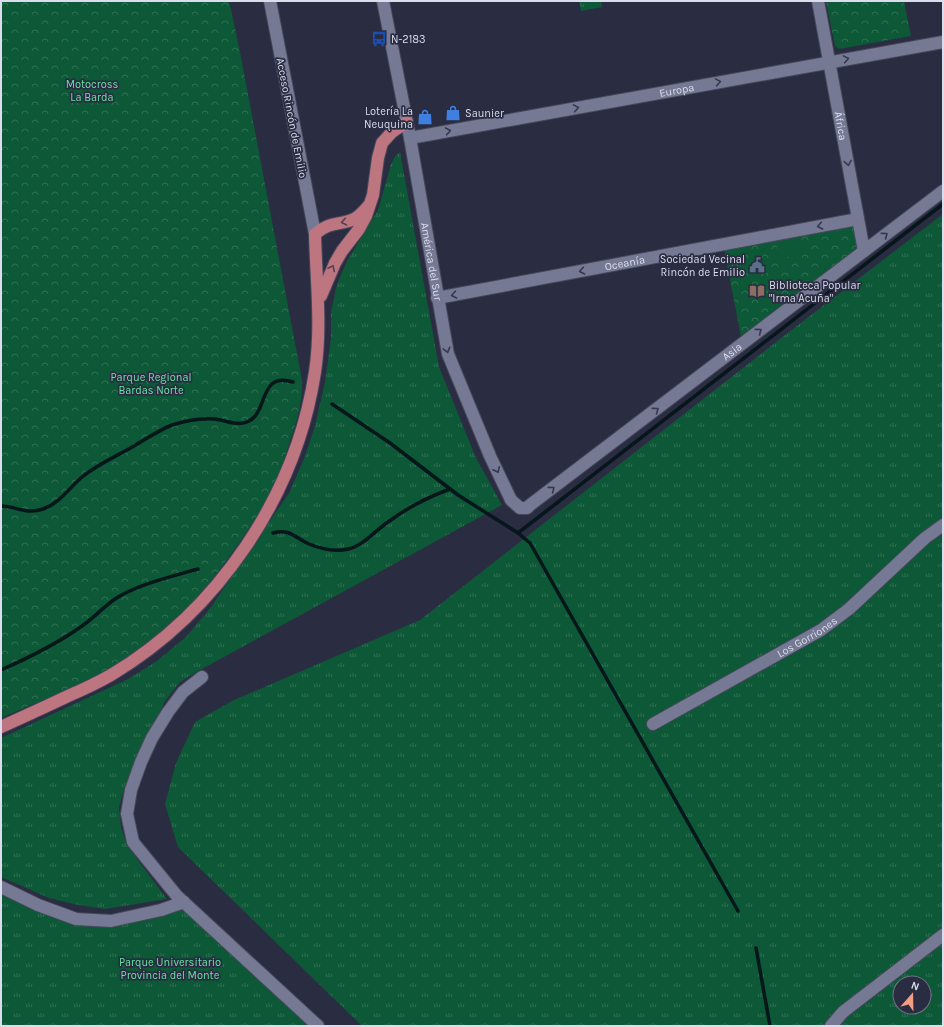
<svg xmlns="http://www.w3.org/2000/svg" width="944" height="1027" font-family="Karla,sans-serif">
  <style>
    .grass { fill: url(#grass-tufts); fill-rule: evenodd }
    .park { fill: url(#park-crowns) }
    .pitch { fill: #0d5836 }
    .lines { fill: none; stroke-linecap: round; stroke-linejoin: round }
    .stream { stroke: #06161a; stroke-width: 3.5 }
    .minor-casing { stroke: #47485b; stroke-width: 14 }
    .major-casing { stroke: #47485b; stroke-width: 14 }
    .minor { stroke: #767994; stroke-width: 12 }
    .major { stroke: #bd757f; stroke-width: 12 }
    .oneway { stroke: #35384e }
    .oneway2 { stroke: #564254 }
    .labels { text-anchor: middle; stroke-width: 3.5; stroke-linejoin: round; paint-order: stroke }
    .poi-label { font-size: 11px; fill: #dbddec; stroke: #2a2c42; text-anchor: start }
    .park-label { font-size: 11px; fill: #67e5a3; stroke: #2a2c42 }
    .street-label { font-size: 11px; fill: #dbddec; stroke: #2a2c42 }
  </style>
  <defs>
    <pattern id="grass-tufts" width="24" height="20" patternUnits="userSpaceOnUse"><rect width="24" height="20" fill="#0d5836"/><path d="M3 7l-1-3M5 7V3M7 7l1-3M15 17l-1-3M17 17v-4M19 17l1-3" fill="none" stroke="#307053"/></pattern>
    <pattern id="park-crowns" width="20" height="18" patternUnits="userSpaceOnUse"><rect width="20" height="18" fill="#0d5836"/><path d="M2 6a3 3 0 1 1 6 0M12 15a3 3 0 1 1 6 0" fill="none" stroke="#307053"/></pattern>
  </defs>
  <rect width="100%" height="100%" fill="#2a2c42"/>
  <path class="grass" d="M579,1H601L602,7L581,11Z
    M400,152L439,367L476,458L502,505L200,670L180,682L165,701L125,786L119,807L121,828L128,847L167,899L105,909L78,905L49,898L1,877V738L128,679L157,661L187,636L211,607L289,493L304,459L315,426L325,382L331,338V312L337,284L347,261L378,210L391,164L396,155Z
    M943,214V1026H362L178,847L165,804L176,763L195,722L234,700L420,620L785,335ZM900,983H924V1007H900Z
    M1,887L38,905L111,921L184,902L318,1026H1Z"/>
  <path class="park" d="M1,1H229L240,52L302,380C303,401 297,421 290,441C285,458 279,474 272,490C262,510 249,528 237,546C210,584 181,618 144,646C102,678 49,697 1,718Z
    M826,1H904L911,36L839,49L835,46Z
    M854,225L858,247L857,249L741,337L724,249Z"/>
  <path class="pitch" d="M806,240L809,253L780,258L777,246Z"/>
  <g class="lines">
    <path class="stream" d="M332,404L390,443L458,495L518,533L530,543L738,911
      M1,506C16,506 26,515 43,509C60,503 69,488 82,477C98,464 117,456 134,446C146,439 159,430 172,425C185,421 200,418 214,419C226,420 238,427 249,421C268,412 259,371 293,382
      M273,533C290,528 295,538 309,544C321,549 335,552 348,549C363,546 376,530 388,522C407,508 428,497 450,489
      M518,533L943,204
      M1,670C28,658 55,645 79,628C92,620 102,608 115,599C136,585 173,576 198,569
      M756,948L770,1026"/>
    <g class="minor-casing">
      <g id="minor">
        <path d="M270,1L315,234"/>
        <path id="s1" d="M383,1L410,138L448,354L490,456L511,500L520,508H527L530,505L943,191"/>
        <path id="s2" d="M818,1L864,251"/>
        <path id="s3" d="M410,138L943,42"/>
        <path id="s4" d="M437,298L858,219"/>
        <path d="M202,677L183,692L168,712L152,738L141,762L131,790L127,814L133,842L177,896L318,1026"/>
        <path id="s5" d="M653,724L821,630L849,609L925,538L943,525"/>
        <path d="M1,887L38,905L76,919L111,921L161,910L184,902"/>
        <path d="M831,1026L843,1012L943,935"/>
      </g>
    </g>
    <g class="major-casing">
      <path id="major" d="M321,296L335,263L342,251L359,229L366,216L373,195L378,158L382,143L392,132L407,122
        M1,727C23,717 45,707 68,696C82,690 97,683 111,675C218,611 296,496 315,372C322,326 316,280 315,234C330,221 338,226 354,219C360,216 365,210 370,204"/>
    </g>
    <use href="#minor" class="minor"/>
    <use href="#major" class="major"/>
  </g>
  <defs><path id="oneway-chevron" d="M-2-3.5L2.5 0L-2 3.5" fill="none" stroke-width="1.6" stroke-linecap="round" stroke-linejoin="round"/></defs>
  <g class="oneway">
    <use href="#oneway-chevron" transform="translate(846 59) rotate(-10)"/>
    <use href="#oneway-chevron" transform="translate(718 82) rotate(-10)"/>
    <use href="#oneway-chevron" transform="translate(576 108) rotate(-10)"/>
    <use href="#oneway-chevron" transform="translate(448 131) rotate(-10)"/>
    <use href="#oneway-chevron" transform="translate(848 163) rotate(80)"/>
    <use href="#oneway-chevron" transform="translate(820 226) rotate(169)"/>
    <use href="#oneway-chevron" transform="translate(885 235) rotate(-37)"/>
    <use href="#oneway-chevron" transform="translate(582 271) rotate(169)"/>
    <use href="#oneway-chevron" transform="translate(454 295) rotate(169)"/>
    <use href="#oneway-chevron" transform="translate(759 331) rotate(-37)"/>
    <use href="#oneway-chevron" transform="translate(447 350) rotate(75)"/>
    <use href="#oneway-chevron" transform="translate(656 410) rotate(-37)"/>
    <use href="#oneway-chevron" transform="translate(497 470) rotate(65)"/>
    <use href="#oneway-chevron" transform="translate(552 489) rotate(-37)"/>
  </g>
  <g class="oneway2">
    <use href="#oneway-chevron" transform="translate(344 222) rotate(168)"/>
    <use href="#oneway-chevron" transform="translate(332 268) rotate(-63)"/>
  </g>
  <defs>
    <g id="bus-bare" transform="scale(1.2)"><path d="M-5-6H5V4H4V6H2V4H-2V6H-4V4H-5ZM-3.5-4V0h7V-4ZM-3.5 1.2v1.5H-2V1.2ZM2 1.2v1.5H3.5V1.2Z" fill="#1a4fb4" stroke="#2a2c42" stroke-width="2.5" paint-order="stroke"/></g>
    <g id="shop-bare" transform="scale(1.2)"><path d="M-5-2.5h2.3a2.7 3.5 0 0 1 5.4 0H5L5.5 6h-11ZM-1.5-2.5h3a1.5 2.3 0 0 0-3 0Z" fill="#3f7fe0" stroke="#2a2c42" stroke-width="2.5" paint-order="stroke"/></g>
    <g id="civic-bare" transform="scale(1.2)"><path d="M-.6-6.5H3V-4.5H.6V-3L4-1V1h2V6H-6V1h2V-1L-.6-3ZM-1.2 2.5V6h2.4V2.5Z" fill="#5c6f8a" stroke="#2a2c42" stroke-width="2.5" paint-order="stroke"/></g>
    <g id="library-bare" transform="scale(1.2)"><path d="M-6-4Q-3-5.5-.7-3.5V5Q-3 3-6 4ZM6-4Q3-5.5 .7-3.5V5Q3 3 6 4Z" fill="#8d6e63" stroke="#2a2c42" stroke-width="2.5" paint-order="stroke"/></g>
  </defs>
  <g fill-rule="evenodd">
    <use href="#bus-bare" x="379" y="39"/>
    <use href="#shop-bare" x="453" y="113"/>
    <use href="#shop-bare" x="425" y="117"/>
    <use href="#civic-bare" x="757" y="265"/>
    <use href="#library-bare" x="757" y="291"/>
  </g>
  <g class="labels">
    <g class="poi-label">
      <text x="391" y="43">N-2183</text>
      <text x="413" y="115" text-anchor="end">Lotería La<tspan x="413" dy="13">Neuquina</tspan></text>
      <text x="465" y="117">Saunier</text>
      <text x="745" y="263" text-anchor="end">Sociedad Vecinal<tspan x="745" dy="13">Rincón de Emilio</tspan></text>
      <text x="769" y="289">Biblioteca Popular<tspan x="769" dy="13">"Irma Acuña"</tspan></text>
    </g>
    <g class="park-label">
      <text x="92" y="88">Motocross<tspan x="92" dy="13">La Barda</tspan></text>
      <text x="151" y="381">Parque Regional<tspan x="151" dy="13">Bardas Norte</tspan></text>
      <text x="170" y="966">Parque Universitario<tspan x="170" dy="13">Provincia del Monte</tspan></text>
    </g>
    <g class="street-label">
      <text dy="4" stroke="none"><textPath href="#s3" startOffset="271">Europa</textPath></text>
      <text transform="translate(292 118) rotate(79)" y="4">Acceso Rincón de Emilio</text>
      <text dy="4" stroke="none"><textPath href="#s2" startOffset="127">África</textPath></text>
      <text dy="4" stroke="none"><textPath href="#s1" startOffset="265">América del Sur</textPath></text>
      <text dy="4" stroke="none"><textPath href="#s4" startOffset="191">Oceanía</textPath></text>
      <text dy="4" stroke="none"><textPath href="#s1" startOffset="795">Asia</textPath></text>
      <text dy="4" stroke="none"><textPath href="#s5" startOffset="177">Los Gorriones</textPath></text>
    </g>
  </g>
  <rect width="944" height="1027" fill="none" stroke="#dbddec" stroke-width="4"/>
  <g transform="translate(912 995) rotate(20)"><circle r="19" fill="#2a2c42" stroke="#717386"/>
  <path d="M0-3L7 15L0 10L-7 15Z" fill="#f49e86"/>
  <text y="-6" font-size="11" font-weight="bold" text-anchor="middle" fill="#dbddec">N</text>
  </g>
</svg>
